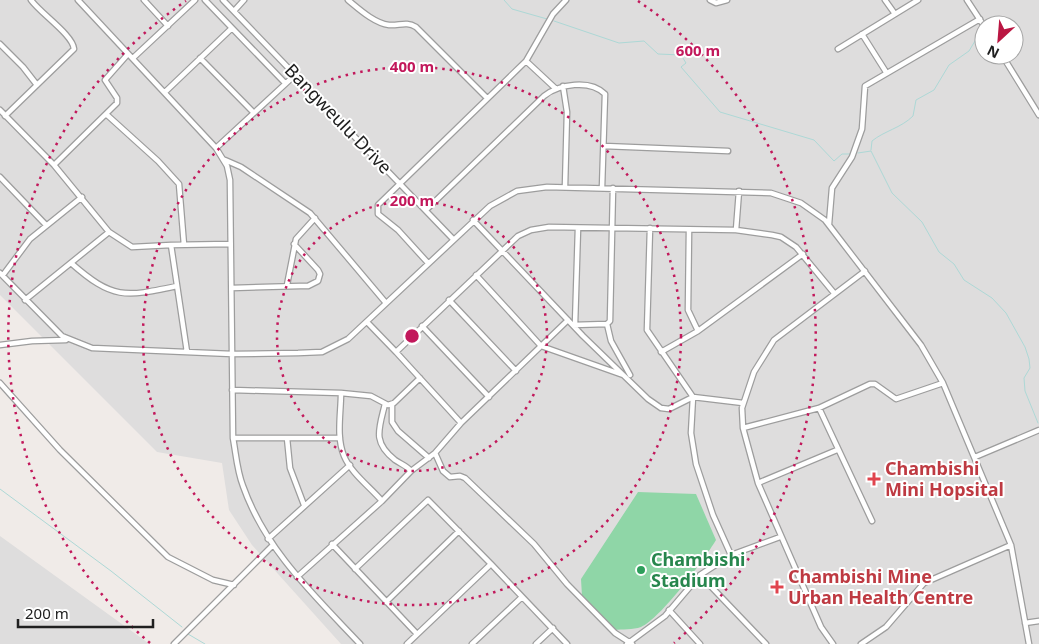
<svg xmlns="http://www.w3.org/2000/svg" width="1039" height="644" font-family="'Noto Sans',sans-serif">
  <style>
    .residential { fill: #dedddd; fill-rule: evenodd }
    .pitch { fill: #8fd6a7 }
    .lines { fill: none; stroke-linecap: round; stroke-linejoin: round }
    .stream { stroke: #add8d6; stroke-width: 1 }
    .street-casing { stroke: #9d9d9d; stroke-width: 7 }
    .street { stroke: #fff; stroke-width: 4.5 }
    .ring { fill: none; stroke: #c2185b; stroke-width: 2.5; stroke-dasharray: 2.5 5 }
    .health-dot { fill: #e0444e; stroke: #fff; stroke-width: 2 }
    .leisure-dot { fill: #2e9e5b; stroke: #fff; stroke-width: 2 }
    .labels { text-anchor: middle; stroke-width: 4; stroke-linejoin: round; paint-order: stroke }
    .street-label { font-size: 18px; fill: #202020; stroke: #fff }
    .health-label { font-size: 18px; font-weight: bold; fill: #be3a42; stroke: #fff; text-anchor: start }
    .leisure-label { font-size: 18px; font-weight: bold; fill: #27864d; stroke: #fff; text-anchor: start }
    .centre { fill: #c2185b; stroke: #fff; stroke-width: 2.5 }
    .ring-label { font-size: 15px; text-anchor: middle; font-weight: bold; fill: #c2185b; stroke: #fff; stroke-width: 4; stroke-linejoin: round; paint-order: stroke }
  </style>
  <rect width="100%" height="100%" fill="#f0ebe8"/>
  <path class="residential" d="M0,0H1039V644H341L252,545L229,510L222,463L157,452L0,295ZM984,25H1014V55H984Z
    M0,536L144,640L149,644H0Z"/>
  <path class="pitch" d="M638,492L696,494L716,540C704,560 660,619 641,627C633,630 622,629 614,630L582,596L581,579Z"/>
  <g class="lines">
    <path class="stream" d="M504,0L512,9L547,19
      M554,21L619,43L644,41L658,54L681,55L686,63L681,67L720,112L814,140L834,161L842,154H850
      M871,150L872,141C884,131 901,128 913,116L916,100L934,90L949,65L969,51L978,36
      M858,153L871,151L892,193L922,222L939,252L954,264L964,280L992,298L1006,313L1025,347L1029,359L1030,368L1024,378L1025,391L1038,423
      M0,489L111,571L182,627
      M188,634L205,644"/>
    <g class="street-casing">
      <path id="street" d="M78,0L216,148L227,166L230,180L233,438C236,454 237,471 243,486C266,551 314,595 360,644
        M144,0L168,26
        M205,0L285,83
        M223,0L453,239
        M348,0C359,9 374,23 389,25C399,26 406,21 416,27L487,98
        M710,0L716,3L727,0
        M885,0L895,14
        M967,0L984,26
        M234,11L244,0
        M862,34L886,72
        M0,44L23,67L37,85
        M838,49L918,0
        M1002,55L1039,115
        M133,58L195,0
        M200,58L254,113
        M526,61L553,14L566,0
        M563,86L567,112L565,187
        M165,92L232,28
        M0,110L54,165L109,232L132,247L171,245L187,352
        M106,114L158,161L179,184L184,245
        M5,116L74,49C73,35 40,13 31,0
        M604,146L728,151
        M216,148L295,75
        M225,160L241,167L310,213L386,303
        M54,165L117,103V98L105,80L128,54
        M0,177L46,225
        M613,188L610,321L607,324L611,341L630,375
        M426,210L544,96C559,84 590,79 605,94L602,188
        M473,220L583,336L648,399L661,408L669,409L693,397L743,403
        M829,224L832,188L852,157L862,129L865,86L980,19
        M650,228L647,330L693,397L691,433L696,464L713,515L731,555
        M689,230L688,310L698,331
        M736,230L739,191
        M171,245L230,244
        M71,263C113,300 125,297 177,286
        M428,263L398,230L378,214V205L526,61L555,88
        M0,273L62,336L92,348L232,354L298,353L322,352L348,339L490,206L517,191L547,187L771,193L801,203L825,220L921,345L943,383L1011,545L1029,644
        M3,275L30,239L82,197
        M476,275L541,346L623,375
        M287,285L296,239L315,218
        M232,288L300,286H308L318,281L320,274L318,270L294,244
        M25,300L109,232
        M449,300L516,371
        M367,322L396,352L518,236L531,230L549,227L736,230L772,235L781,237L796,247L834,293
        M573,325L607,324
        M575,325L578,228
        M422,326L489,397
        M0,345L32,341L66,340
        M396,352L461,423L568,320
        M661,352L698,331L803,254
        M0,383L60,450L168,557L213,580L234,585
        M232,390L341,393C341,413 336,437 344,456C351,473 370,487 382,501L297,577
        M341,393L371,396L388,405L394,403L420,378
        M385,404C379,429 372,442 395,460C401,464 407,466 411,471
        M392,405V422L398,431L429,458
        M819,408L872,521
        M461,423L435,453L443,471L450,477L460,476L465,478L534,544L567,584L615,633L632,644
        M743,428L819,408L870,384H875L896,399L943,383
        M233,438H287L290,468L304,505
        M287,438H340
        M975,457L1039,430
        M758,483L837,450
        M382,501L411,471L435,453
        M268,539L350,465
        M332,544L417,634
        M355,569L428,500L491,564
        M700,575L766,644
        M386,602L459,531
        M669,610L700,644
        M1025,623L1039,621
        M174,644L272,546
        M407,644L491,564L567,644
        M472,644L522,597
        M536,644L553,628
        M627,644L665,616L700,575L731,555L780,537
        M833,644L821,627L758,483L743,428L742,408L754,372L774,340L865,271
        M861,644L886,627L924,583L1011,545"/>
    </g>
    <use href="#street" class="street"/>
  </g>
  <g class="ring">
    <circle cx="412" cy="336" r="135"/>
    <circle cx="412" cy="336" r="269"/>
    <path d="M150 643A404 404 0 0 1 186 1M638 1A404 404 0 0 1 674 643"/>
  </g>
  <g class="health-dot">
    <path d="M871.5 471.5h5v5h5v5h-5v5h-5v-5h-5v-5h5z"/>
    <path d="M774.5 579.5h5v5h5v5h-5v5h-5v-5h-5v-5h5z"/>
  </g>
  <circle class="leisure-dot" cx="641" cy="570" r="5"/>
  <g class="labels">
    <g class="street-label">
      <text transform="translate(338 119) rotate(46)" y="6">Bangweulu Drive</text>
    </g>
    <g class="health-label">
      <text x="885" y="475">Chambishi<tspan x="885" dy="21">Mini Hopsital</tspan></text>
      <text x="788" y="583">Chambishi Mine<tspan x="788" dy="21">Urban Health Centre</tspan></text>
    </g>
    <g class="leisure-label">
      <text x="651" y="566">Chambishi<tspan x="651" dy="21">Stadium</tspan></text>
    </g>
  </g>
  <circle cx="412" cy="336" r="8" class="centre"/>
  <g class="ring-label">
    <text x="698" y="56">600 m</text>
    <text x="412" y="72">400 m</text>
    <text x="412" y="206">200 m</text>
  </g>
  <g transform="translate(999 40) rotate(206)"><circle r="24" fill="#ffffff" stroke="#a6a6a6"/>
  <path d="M0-4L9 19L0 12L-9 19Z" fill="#ba1642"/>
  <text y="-8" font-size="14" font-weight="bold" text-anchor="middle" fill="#202020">N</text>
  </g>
  <path d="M18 619v8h135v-8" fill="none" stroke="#202020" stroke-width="2.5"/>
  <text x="25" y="619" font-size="15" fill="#202020" stroke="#ffffff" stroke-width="4" paint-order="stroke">200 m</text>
</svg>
